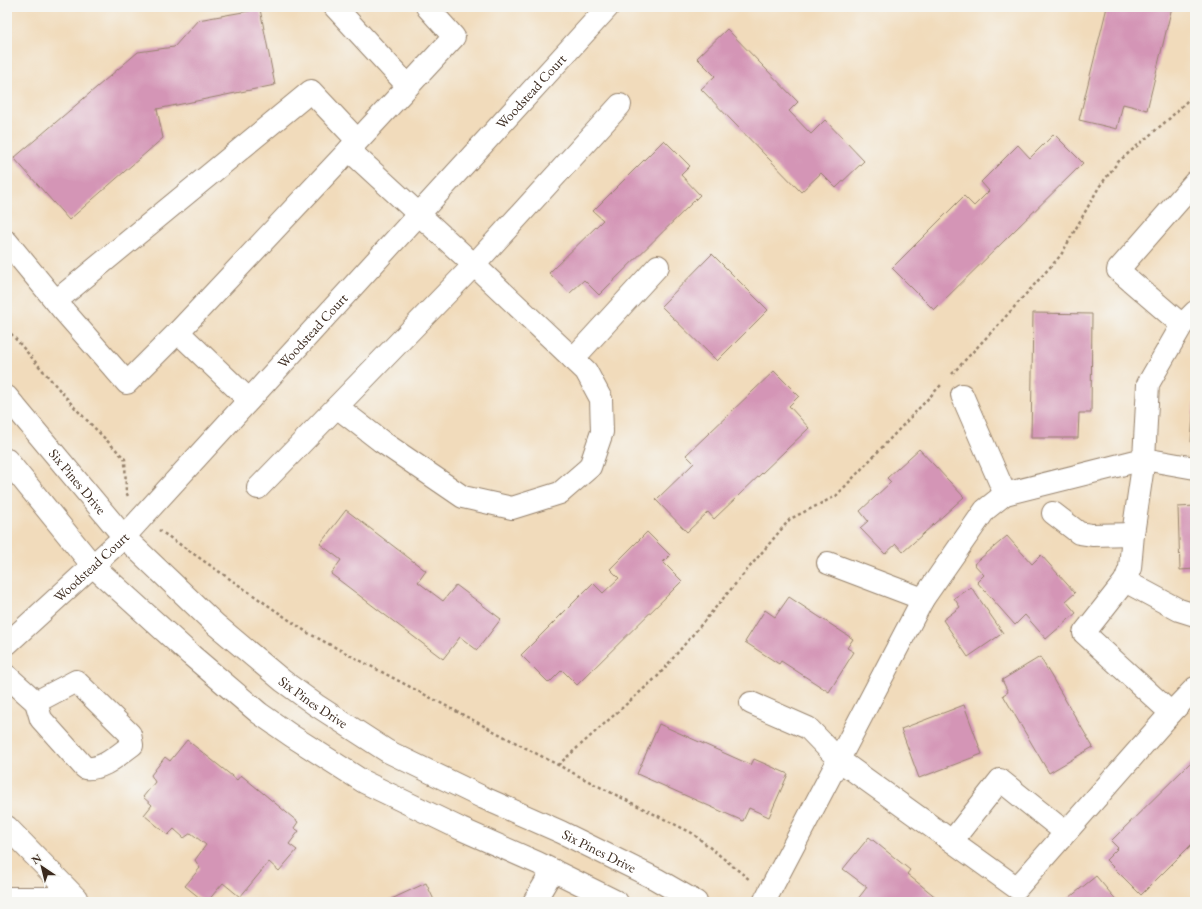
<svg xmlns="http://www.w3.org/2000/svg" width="1202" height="909" font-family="'EB Garamond',serif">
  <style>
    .building { fill: #d495b6 }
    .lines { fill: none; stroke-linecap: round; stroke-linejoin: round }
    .minor-casing { stroke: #96826c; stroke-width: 24 }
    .path { stroke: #96826c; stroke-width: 2.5; stroke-dasharray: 3 3; stroke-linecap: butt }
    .minor { stroke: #fff; stroke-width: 22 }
    .labels { text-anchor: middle; stroke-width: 3; stroke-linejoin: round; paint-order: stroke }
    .street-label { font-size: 14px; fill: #3b2a1e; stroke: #f6f6f2 }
  </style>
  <rect width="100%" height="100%" fill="#f6f6f2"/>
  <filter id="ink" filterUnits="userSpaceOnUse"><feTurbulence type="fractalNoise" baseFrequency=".025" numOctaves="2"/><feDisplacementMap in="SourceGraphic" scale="8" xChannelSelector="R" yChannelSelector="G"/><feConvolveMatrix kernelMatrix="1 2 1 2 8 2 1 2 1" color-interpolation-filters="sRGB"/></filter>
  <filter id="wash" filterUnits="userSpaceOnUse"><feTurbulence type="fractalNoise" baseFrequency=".012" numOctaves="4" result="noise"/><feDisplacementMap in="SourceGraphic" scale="16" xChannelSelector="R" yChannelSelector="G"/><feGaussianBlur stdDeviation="0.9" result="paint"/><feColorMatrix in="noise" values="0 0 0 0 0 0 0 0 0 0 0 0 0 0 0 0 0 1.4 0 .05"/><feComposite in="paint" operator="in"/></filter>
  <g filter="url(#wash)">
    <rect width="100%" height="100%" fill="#f1dbbb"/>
    <g id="blocks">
      <path class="building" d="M1107,7H1172L1147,110L1123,104L1117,129L1079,120Z
        M260,9L275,85L157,109L163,138L69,220L14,158L138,52L174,47L198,20Z
        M727,29L798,102L789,111L811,134L825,120L864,161L836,188L821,173L801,192L701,89L715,76L697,58Z
        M1054,134L1083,163L934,310L892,268L964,196L974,206L989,191L981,182L1018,145L1030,158Z
        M664,140L690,166L681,175L700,195L599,295L584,280L570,293L549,273L603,220L593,211Z
        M712,254L768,310L717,361L661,306Z
        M1033,313L1092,314L1091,413H1079L1078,438H1031Z
        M774,371L799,396L789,406L809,428L714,519L708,512L687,532L656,500L694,463L686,455Z
        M1194,403H1195V442H1191Z
        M919,449L964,497L903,552L896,544L885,554L860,528L868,521L860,511L891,482L887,478Z
        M1195,506V569L1180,570L1178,507Z
        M346,510L426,571L418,582L443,601L456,585L501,619L477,650L460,637L443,659L331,574L341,560L320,544Z
        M647,532L670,555L663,562L682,581L577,685L562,670L549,683L521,655L593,583L603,593L619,578L610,569Z
        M1007,536L1032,564L1041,555L1075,593L1066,601L1076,613L1046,639L1025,615L1015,625L977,582L984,575L974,564Z
        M971,587L1003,633L968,657L943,620L960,607L954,598Z
        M789,597L853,639L847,648L854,652L829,692L781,661L779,664L745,642L765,610L775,617Z
        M1040,657L1093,747L1049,773L1003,695L1008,692L1002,680Z
        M964,705L982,754L919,778L901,729Z
        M659,724L751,765L754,759L788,774L769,817L749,808L743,821L637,774Z
        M187,740L237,780L241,775L298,822L294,828L299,831L289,844L297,850L279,871L269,862L240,897L223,883L207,902H205L185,886L200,868L195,860L206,845L191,833L184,838L174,829L168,835L144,815L152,805L143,797L155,782L151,775L165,757L170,761Z
        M1195,758V841L1141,895L1106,860L1118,848L1111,841Z
        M869,837L910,870L907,874L942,902H859L857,900L867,887L843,869Z
        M1096,876L1118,902H1064Z
        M426,883L435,902H385Z"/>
    </g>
  </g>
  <g filter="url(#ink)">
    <use href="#blocks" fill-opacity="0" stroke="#96826c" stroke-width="1"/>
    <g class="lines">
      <g class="minor-casing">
        <g id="minor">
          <path d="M335,7L408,86"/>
          <path d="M7,242L63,310L127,383L178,332L349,150"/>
          <path d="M56,301L311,91L357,140"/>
          <path d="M1182,325L1195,312"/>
          <path d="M178,332L249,400"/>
          <path d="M573,359L658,266"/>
          <path d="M962,395L1005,494"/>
          <path id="s1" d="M7,397L124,537L215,624L283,681L316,705L387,751L484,798L561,832L656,879L696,902"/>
          <path d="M337,407L381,441L463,497L512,508L560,493L590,467L602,432L601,399L586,371L474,265L620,105"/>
          <path d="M7,460L93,566L191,655L259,713L292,736L364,782L461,829L538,863L617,902"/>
          <path d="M1195,468L1144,459L1133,534L1130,568L1125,581L1179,610L1195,615"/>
          <path d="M258,488L474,265L349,150L454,37L427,7"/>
          <path d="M1053,513L1079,533L1092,535L1133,534"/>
          <path d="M828,563L923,599"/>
          <path id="s2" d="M7,644L124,537L608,7"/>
          <path d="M7,676L36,702L41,719L85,768C103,770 118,755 132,745L130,734L76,681L36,702"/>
          <path d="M751,703L808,728L839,760L1017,888L1171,713L1084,633L1125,581"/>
          <path d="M1171,713L1195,688"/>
          <path d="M7,827L76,898H7"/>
          <path d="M952,841L1000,780L1065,832"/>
          <path d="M534,902L553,870"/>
          <path d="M764,902L923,599L985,510L1005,494L1144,459L1148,384L1182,325L1118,270L1195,182"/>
        </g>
      </g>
      <path class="path" d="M7,329L76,409L125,459L126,492L129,498
        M952,374L999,324L1061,255L1099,187L1118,162L1170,118L1195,93
        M159,530L308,633L594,784L692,833L750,880
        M558,765L658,676L790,519L836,496L941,385"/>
      <use href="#minor" class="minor"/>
    </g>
  </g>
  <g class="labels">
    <g class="street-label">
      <text dy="5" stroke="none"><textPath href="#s2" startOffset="762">Woodstead Court</textPath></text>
      <text dy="5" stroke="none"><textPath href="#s2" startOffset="438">Woodstead Court</textPath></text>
      <text dy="5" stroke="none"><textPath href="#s1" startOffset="110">Six Pines Drive</textPath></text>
      <text dy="5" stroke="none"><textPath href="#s2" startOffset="114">Woodstead Court</textPath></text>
      <text dy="5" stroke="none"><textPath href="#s1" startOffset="434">Six Pines Drive</textPath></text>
      <text dy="5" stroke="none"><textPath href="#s1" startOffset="757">Six Pines Drive</textPath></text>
    </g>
  </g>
  <rect width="1202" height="909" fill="none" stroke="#f6f6f2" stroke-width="24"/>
  <g transform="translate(42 867) rotate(325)" stroke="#f6f6f2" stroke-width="3" paint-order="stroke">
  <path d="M0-3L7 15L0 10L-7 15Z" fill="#3b2a1e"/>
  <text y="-6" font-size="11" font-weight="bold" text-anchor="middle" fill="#3b2a1e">N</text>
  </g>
</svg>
